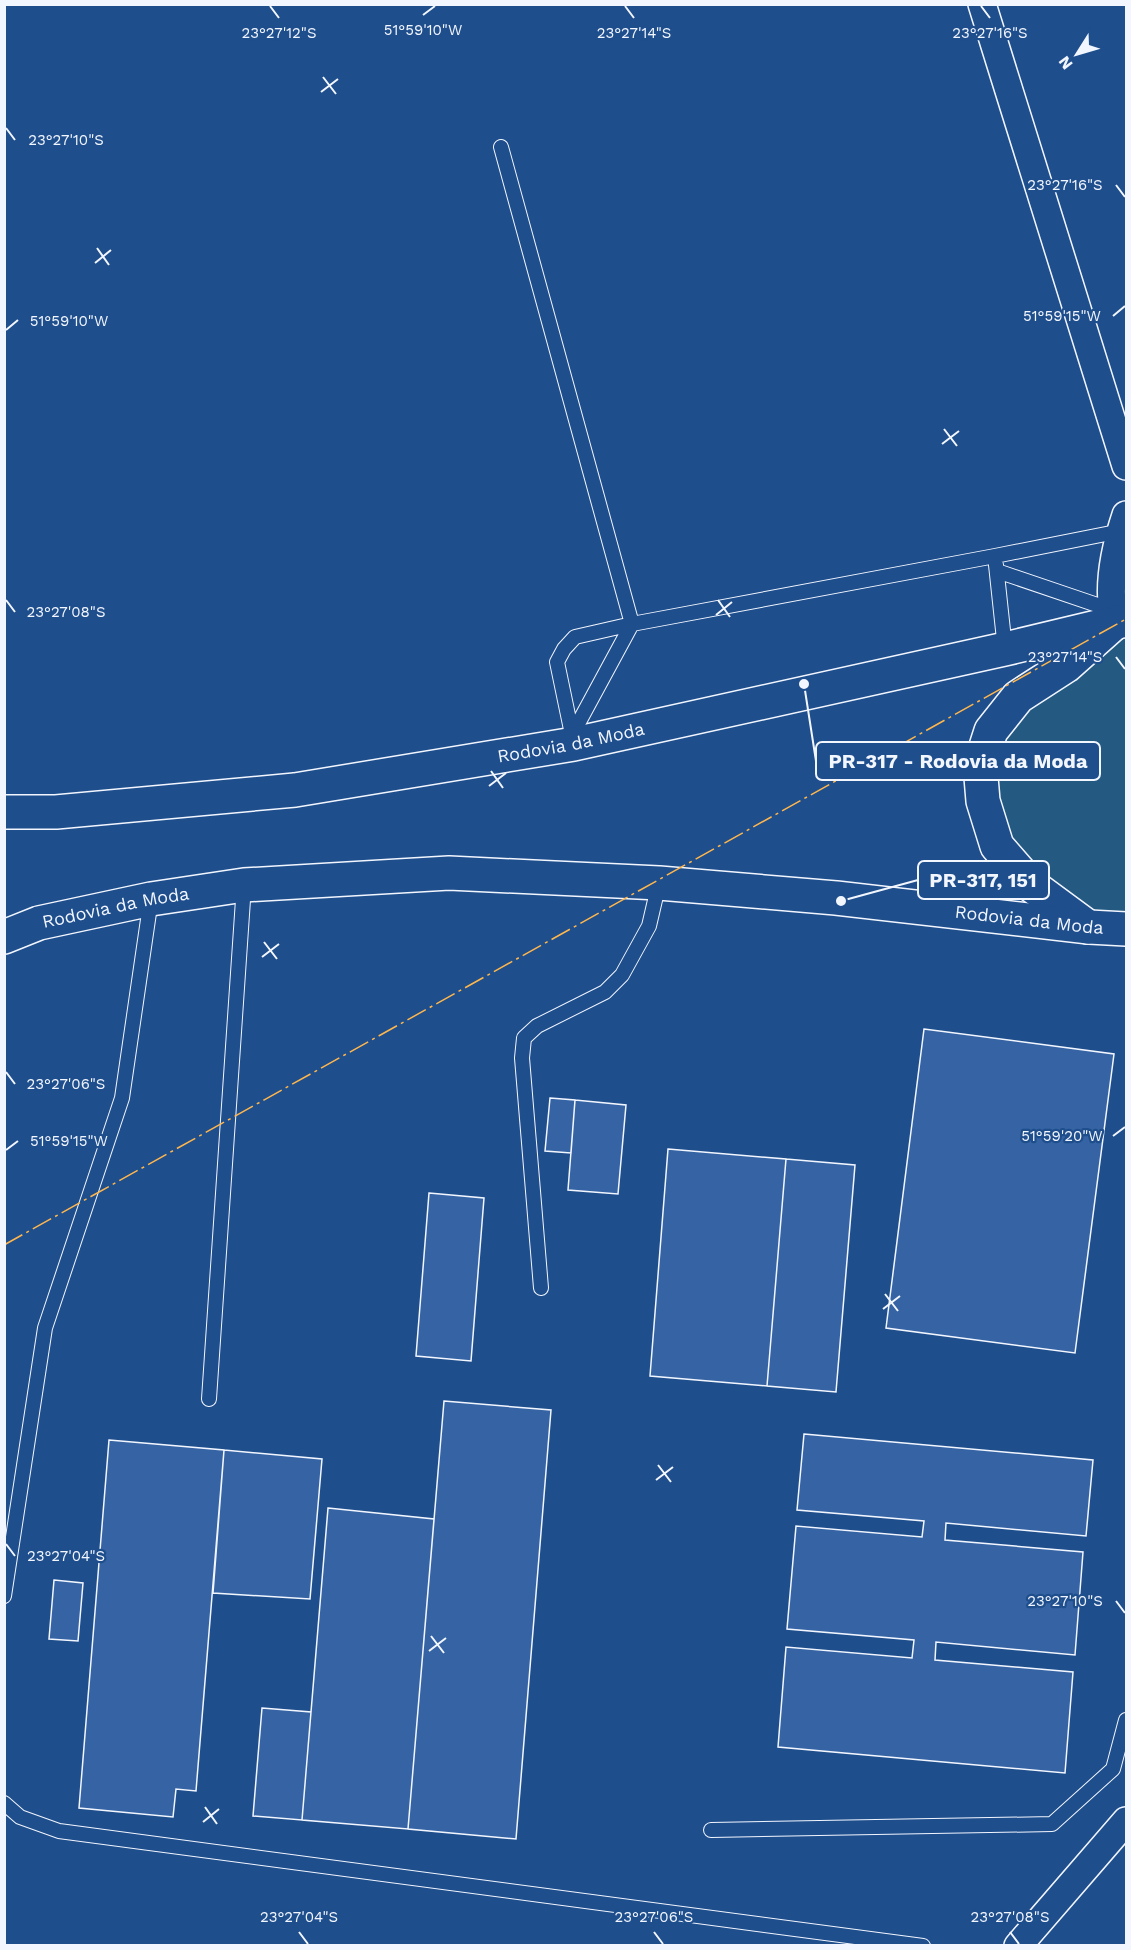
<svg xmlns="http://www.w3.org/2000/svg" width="1131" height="1950" font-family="'Work Sans',sans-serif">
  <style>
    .green { fill: #245a82; stroke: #a8bbd7; stroke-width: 1.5 }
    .building { fill: #3563a3; stroke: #f2f6ff; stroke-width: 1.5 }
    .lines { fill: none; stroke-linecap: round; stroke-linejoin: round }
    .lane-casing { stroke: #f2f6ff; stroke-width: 16 }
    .street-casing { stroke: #f2f6ff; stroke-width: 30 }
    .highway-casing { stroke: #f2f6ff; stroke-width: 36 }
    .lane { stroke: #1f4e8c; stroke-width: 14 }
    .street { stroke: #1f4e8c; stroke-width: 27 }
    .highway { stroke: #1f4e8c; stroke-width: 33 }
    .power { stroke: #ffb74d; stroke-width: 1.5; stroke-dasharray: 21 4.5 3 4.5; stroke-linecap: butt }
    .ticks { fill: none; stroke: #f2f6ff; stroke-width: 2 }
    .labels { text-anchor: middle; stroke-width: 4.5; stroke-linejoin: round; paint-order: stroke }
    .street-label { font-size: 18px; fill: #f2f6ff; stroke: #1f4e8c }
    .ticks-label { font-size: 15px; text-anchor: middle; fill: #f2f6ff; stroke: #1f4e8c; stroke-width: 4.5; stroke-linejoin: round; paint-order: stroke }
    .leader { fill: none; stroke: #f2f6ff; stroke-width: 2 }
    .callout-dot { fill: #f2f6ff; stroke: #1f4e8c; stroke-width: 2 }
    .callout { fill: #1f4e8c; stroke: #f2f6ff; stroke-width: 2 }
    .callout-label { font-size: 20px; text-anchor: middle; font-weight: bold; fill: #f2f6ff }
  </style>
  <rect width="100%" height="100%" fill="#1f4e8c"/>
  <path class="green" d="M1126,620V929L1089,927L997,846L991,731Z"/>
  <path class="building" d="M924,1029L1114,1054L1075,1353L886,1328Z
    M550,1098L575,1100L571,1153L545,1151Z
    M575,1100L626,1105L618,1194L568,1190Z
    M668,1149L786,1159L767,1386L650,1376Z
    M786,1159L855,1165L836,1392L767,1386Z
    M429,1193L484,1198L471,1361L416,1356Z
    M444,1401L551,1410L516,1839L408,1829Z
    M804,1434L1093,1460L1086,1536L946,1523L945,1540L1083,1552L1075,1655L936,1642L935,1660L1073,1672L1065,1773L778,1747L786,1647L912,1658L914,1640L787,1629L796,1526L922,1537L924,1521L797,1510Z
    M109,1440L224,1450L196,1791L176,1789L173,1817L79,1808Z
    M224,1450L322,1459L310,1599L213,1593Z
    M328,1508L434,1519L408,1829L302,1820Z
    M54,1580L83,1583L78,1641L49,1639Z
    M262,1708L311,1712L302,1820L253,1816Z"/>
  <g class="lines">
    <g class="lane-casing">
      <path id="lane" d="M501,147L632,624L573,733
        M996,565L1005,649
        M997,571L1112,610
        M574,744L557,662L564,649L575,637L632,624L995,556L1121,531
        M541,1288L522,1058L524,1038L537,1026L605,992L622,975L649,926L659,883
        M209,1399L244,885
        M4,1596L45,1328L122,1098L151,899
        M4,1803L20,1817L59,1831L923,1946
        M711,1830L1052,1824L1113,1769L1126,1720"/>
    </g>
    <g class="street-casing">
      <path id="street" d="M982,4L1126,466
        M1115,621C1106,587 1115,548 1126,515
        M1018,1946L1126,1821"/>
    </g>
    <g class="highway-casing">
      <g id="highway">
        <path id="s1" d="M4,812H56L295,790L574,744L1005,649L1126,620"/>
        <path d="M1088,927L1031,885L997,846L983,801L980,765L991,731L1018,697L1066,666L1112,625"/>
        <path id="s2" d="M4,937L39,923L151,899L244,885L449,873L659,883L836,898L1089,927L1126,929"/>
      </g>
    </g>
    <use href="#lane" class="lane"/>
    <use href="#street" class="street"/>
    <use href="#highway" class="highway"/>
    <path class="power" d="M4,1245L1126,619"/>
  </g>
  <path class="ticks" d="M270,6L279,18M625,6L634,18M981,6L990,18M423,15L435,6M323,77L336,94M321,92L338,79M6,128L15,140M1116,185L1125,197M97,248L109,265M95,263L111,250M1113,316L1125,306M6,330L18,320M944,429L957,446M942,444L959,431M6,600L15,612M718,600L730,617M716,615L732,602M1116,657L1125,669M491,771L503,788M489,786L506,773M264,942L277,959M262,957L279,944M6,1072L15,1084M1113,1136L1125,1127M6,1150L18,1141M885,1294L898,1311M883,1309L900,1296M658,1465L671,1482M656,1480L673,1467M6,1544L15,1556M1116,1601L1125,1613M431,1636L444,1653M429,1651L446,1638M205,1807L217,1824M203,1822L219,1809M299,1932L308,1944M654,1932L663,1944M1010,1932L1019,1944"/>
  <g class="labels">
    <g class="street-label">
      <text dy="6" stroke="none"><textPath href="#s1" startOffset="572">Rodovia da Moda</textPath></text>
      <text dy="6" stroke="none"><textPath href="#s2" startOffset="116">Rodovia da Moda</textPath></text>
      <text dy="6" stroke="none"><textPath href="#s2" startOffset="1034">Rodovia da Moda</textPath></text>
    </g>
  </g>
  <g class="ticks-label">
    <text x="423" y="35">51°59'10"W</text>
    <text x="279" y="38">23°27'12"S</text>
    <text x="634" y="38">23°27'14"S</text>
    <text x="990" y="38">23°27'16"S</text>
    <text x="66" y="145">23°27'10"S</text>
    <text x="1065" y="190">23°27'16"S</text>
    <text x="1062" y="321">51°59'15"W</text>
    <text x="69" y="326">51°59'10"W</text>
    <text x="66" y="617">23°27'08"S</text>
    <text x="1065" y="662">23°27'14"S</text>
    <text x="66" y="1089">23°27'06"S</text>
    <text x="1062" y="1141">51°59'20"W</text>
    <text x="69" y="1146">51°59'15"W</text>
    <text x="66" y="1561">23°27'04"S</text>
    <text x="1065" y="1606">23°27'10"S</text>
    <text x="299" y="1922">23°27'04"S</text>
    <text x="654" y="1922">23°27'06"S</text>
    <text x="1010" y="1922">23°27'08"S</text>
  </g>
  <path class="leader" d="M804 684L816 761M841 901L918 880"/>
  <g class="callout-dot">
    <circle cx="804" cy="684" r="6"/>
    <circle cx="841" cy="901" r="6"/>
  </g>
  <g class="callout">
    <rect x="816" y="742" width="284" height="38" rx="6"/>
    <rect x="918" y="861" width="131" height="38" rx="6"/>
  </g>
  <g class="callout-label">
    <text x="958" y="768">PR-317 - Rodovia da Moda</text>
    <text x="983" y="887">PR-317, 151</text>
  </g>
  <rect width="1131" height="1950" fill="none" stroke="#f2f6ff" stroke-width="12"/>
  <g transform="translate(1077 54) rotate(233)" stroke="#1f4e8c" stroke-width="4.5" paint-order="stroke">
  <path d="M0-4.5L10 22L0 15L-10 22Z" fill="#f2f6ff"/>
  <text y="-9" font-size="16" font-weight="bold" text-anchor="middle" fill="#f2f6ff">N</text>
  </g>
</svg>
